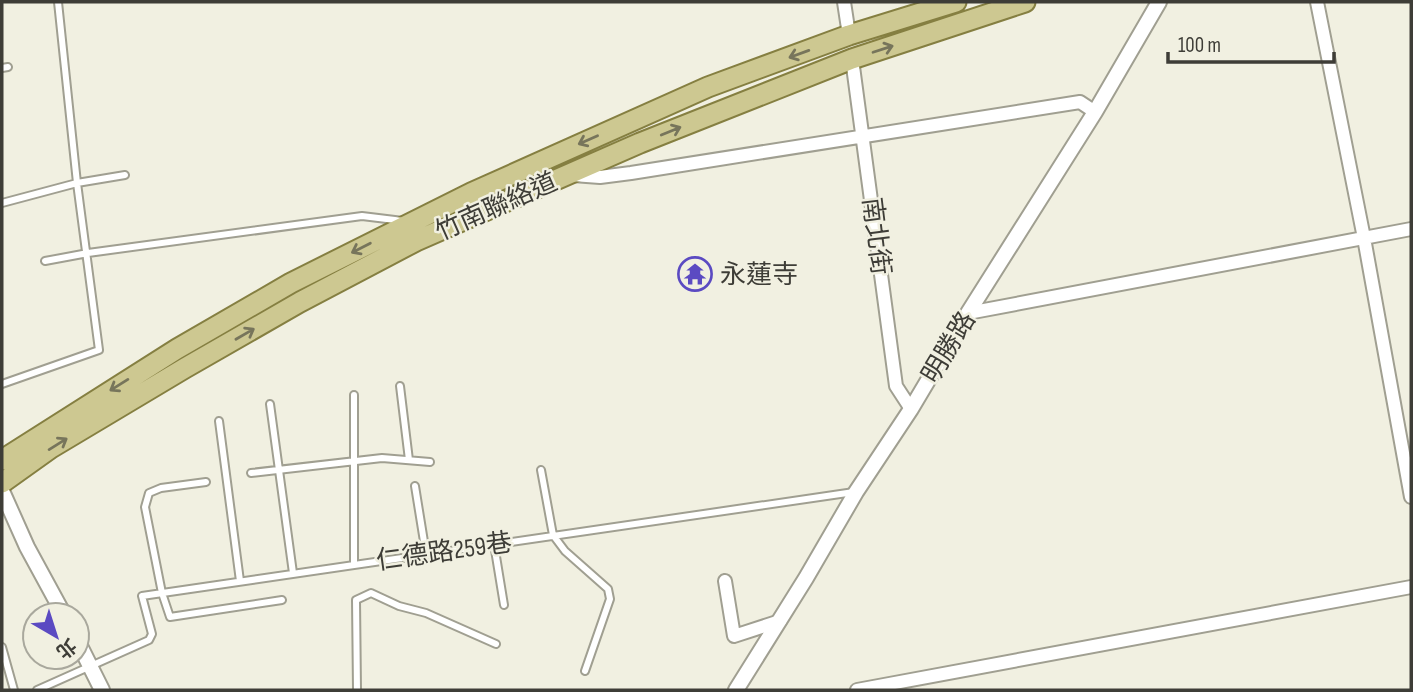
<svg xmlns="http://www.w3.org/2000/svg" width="1413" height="692" font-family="'Sofia Sans Condensed','Noto Sans TC',sans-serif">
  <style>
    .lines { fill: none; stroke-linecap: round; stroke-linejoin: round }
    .service-casing { stroke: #a09f91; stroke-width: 10 }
    .minor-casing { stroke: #a09f91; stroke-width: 16 }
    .tertiary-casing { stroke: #a09f91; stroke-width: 18 }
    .primary-casing { stroke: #857f41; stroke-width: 23 }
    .service { stroke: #fff; stroke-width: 6 }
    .minor { stroke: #fff; stroke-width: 12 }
    .tertiary { stroke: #fff; stroke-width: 14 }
    .primary { stroke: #cdc891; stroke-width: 19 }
    .oneway { stroke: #77755b }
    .labels { text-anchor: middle; stroke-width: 5; stroke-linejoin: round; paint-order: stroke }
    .street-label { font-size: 26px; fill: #3e3d37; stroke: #f1f0e1 }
    .poi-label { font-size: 26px; fill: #3e3d37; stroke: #f1f0e1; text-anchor: start }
  </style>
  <rect width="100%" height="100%" fill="#f1f0e1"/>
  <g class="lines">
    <g class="service-casing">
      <path id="service" d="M2,68L8,67
        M2,203L77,183L125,175
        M45,261L88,253L362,216L403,221
        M2,384L99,350L77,183L58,2
        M400,386L409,460
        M270,404L293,573
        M219,421L240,581
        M541,470L553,535L565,551L608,589L610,599L585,671
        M251,473L382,458L430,462
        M206,482L161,488L149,493L145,507L162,593L170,617L282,600
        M415,486L426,554
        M494,544L504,605
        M354,564V395
        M2,647L14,690
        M37,690L149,640L152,634L142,596L854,492
        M357,690L356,600L371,593L399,606L426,613L496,644"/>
    </g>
    <g class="minor-casing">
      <path id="minor" d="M844,2L849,35
        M1317,2L1364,238L1411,497
        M852,59L896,386L911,409
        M573,175L600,177L631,173L1080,102L1095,112
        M968,313L1411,229
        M725,581L734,636L780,621
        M857,690L1411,587"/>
    </g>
    <g class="tertiary-casing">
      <path id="tertiary" d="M2,491L27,547L64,615
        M77,640L102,690
        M736,690L806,578L856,492L911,409L968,313L1095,112L1159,2"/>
    </g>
    <g class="primary-casing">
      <path id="primary" d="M2,460L177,349L291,283L471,193L708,87L849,35L956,2
        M2,483L51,448L185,368L300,302L416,241L640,143L852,59L1025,2"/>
    </g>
    <use href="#service" class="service"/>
    <use href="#minor" class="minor"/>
    <use href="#tertiary" class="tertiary"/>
    <use href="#primary" class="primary"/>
  </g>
  <defs><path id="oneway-shaft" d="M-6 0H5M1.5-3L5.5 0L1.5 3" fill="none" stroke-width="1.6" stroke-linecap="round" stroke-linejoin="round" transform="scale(1.75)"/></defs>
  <g class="oneway">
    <use href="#oneway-shaft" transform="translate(883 49) rotate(-18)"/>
    <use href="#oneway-shaft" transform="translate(799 54) rotate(160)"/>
    <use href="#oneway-shaft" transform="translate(671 131) rotate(-22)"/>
    <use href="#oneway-shaft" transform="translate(588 140) rotate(156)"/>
    <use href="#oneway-shaft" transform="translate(361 248) rotate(153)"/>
    <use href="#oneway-shaft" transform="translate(245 334) rotate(-30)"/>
    <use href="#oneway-shaft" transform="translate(119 385) rotate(148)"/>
    <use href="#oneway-shaft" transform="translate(58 444) rotate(-32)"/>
  </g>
  <defs>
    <g id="temple-ring" transform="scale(1.75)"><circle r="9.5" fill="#f1f0e1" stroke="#5b4ac2" stroke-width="1.5"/><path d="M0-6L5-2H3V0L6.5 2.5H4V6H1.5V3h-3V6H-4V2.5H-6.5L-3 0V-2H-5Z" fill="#5b4ac2"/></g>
  </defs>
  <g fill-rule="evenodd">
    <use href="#temple-ring" x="695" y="274"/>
  </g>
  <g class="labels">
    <g class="street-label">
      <text transform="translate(496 206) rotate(-24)" y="9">竹南聯絡道</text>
      <text transform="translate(877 236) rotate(83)" y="9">南北街</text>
      <text transform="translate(948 347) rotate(-59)" y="9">明勝路</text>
      <text transform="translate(444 551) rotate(-8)" y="9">仁德路259巷</text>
    </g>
    <g class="poi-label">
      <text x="720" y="283">永蓮寺</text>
    </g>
  </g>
  <rect width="1413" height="692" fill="none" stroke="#3e3d37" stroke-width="7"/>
  <g transform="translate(56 636) rotate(141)"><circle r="33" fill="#f1f0e1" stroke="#a9a89d" stroke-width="2"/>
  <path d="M0-5L12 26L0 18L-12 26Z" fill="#5b4ac2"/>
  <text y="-10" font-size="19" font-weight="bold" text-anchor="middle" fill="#3e3d37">北</text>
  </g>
  <path d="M1168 52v10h166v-10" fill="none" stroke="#3e3d37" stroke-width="3.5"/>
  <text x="1178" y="52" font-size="21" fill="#3e3d37" stroke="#f1f0e1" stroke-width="5" paint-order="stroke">100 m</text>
</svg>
